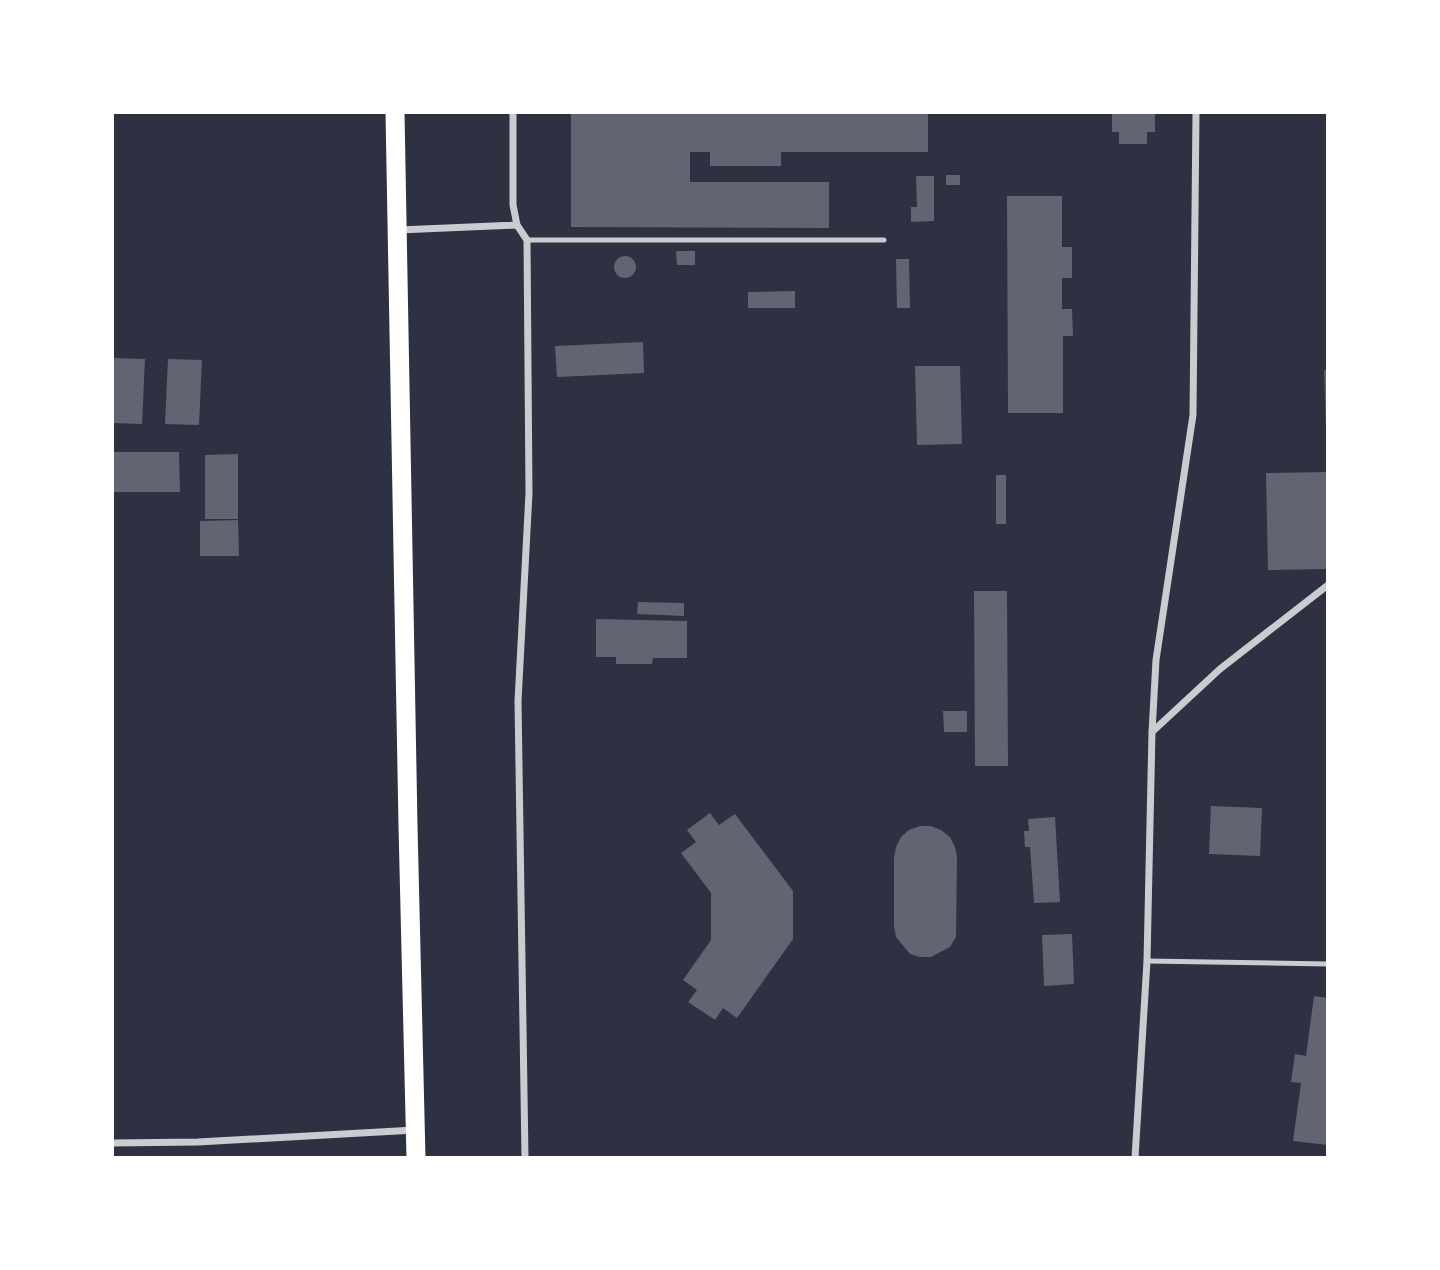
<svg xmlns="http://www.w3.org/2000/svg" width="1440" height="1270" font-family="Karla,sans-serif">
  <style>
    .building { fill: #626471 }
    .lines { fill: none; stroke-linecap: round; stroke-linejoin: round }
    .service { stroke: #caccd0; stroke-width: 5 }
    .minor { stroke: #caccd0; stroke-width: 7 }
    .trunk { stroke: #fff; stroke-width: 19 }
  </style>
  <rect width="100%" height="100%" fill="#2d3142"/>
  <path class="building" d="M571,112H928V152H781V166H710V152H690V182H829V228L571,227Z
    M1112,112H1155V132H1147V144H1119V132H1112Z
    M946,175H960V185H946Z
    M916,176H934V221L911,222V207H917Z
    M1007,196H1062V247H1072V278H1062V309H1072L1073,336H1063V413H1008Z
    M676,251H695V265H677Z
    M614 267a11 11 0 1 1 22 0a11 11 0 1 1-22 0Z
    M896,259H909L910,308H897Z
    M795,291V308H748V292Z
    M643,342L644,373L557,377L555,346Z
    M112,358L145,359L142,424L112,423Z
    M168,359L202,360L199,425L165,424Z
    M915,366H960L962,444L917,445Z
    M1324,370H1328V428H1326Z
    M112,452H179L180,492H112Z
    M238,454V519H205V455Z
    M1328,472V569L1268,570L1266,473Z
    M996,475H1006V524H996Z
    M238,520L239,556H200V521Z
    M974,591H1007L1008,766H975Z
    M638,602L684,603V616L637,614Z
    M596,619L687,621V658H653L652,664H616V657H596Z
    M943,711H967V732H944Z
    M1211,806L1262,808L1260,856L1209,854Z
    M710,813L719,825L735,814L793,891V939L737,1018L723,1008L715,1020L688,1002L697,990L683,980L711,940V893L681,853L696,842L687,830Z
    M1055,817L1060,902L1034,903L1030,847H1025L1024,831H1029L1028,819Z
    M920,826H931L941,830L950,837L955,847L957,857L956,937L950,947L931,957H920L910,954L896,937L894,926V858L896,847L901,837L909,830Z
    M1072,934L1074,984L1044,986L1042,935Z
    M1314,996L1328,998V1145L1293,1141L1301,1083L1291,1082L1295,1054L1306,1056Z"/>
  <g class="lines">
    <path class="service" d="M527,240H884
      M1147,961L1328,964"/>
    <path class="minor" d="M513,112V205L517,225L527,240L529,493L518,701L525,1158
      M399,230L517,225
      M1152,732L1220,669L1328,585
      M112,1143L198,1142L415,1130
      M1135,1158L1147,961L1152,732L1156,660L1193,415L1196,112"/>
    <path class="trunk" d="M395,112L408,826L416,1158"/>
  </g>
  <rect width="1440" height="1270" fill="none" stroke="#ffffff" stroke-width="228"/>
</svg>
